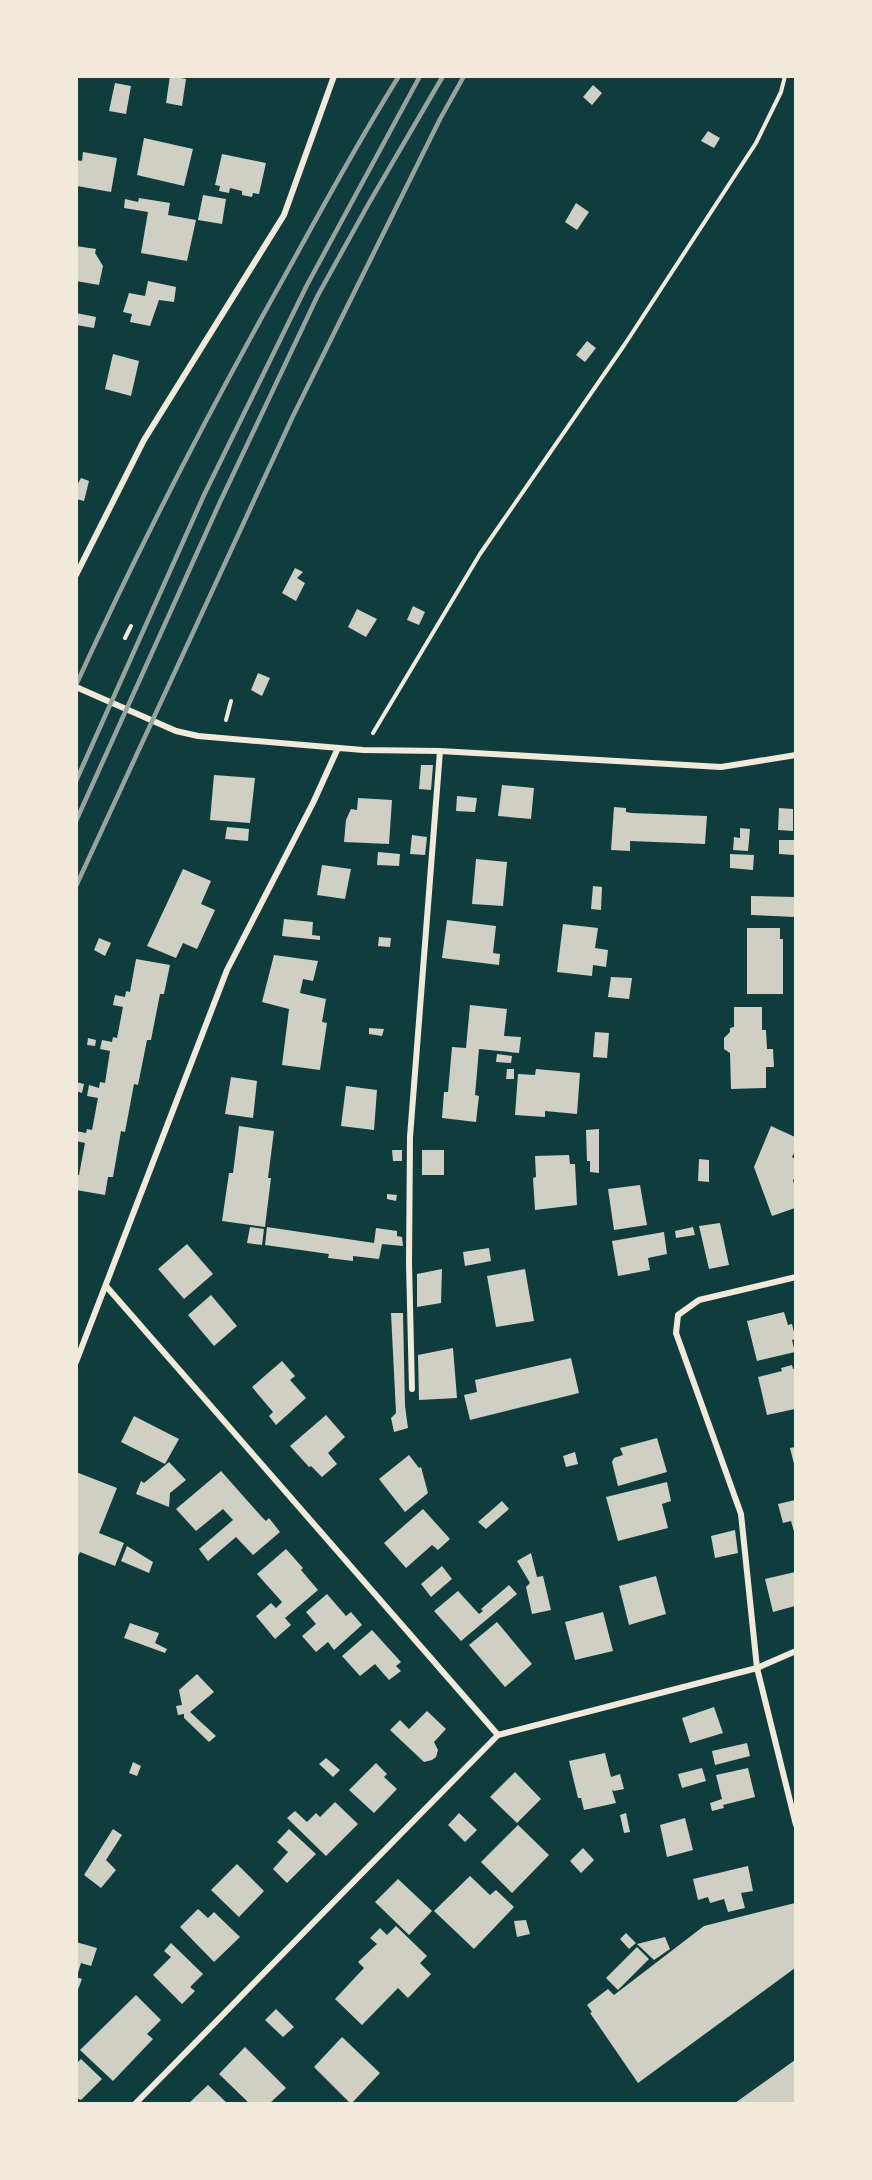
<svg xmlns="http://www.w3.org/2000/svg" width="872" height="2180" font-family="'PT Serif',serif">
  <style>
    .building { fill: #cfcfc3 }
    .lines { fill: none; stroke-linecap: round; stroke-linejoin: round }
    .path { stroke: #f1e9da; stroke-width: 4 }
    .minor { stroke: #f1e9da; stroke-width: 6 }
    .rail { stroke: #97a49c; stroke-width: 4.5 }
  </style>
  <rect width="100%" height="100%" fill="#0f3d3e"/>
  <path class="building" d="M170,76L186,79L182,106L166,103Z
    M115,83L131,86L126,114L109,111Z
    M593,85L602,93L592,105L583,97Z
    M708,131L720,138L714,148L701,141Z
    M144,138L193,149L184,186L137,175Z
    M83,152L117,158L111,192L77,186L76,160L82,161Z
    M222,154L266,163L259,194L253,193L252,197L242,195V191L230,188L229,193L219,191L220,186L215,185Z
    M203,195L226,199L222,224L198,220Z
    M139,198L170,203L168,215L196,220L187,261L141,253L148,212L124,208L125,199L138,202Z
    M576,203L589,212L577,230L565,222Z
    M76,246L96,249L95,253L103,266L99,285L76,281Z
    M148,281L176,287L174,302L159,300L150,326L130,322L132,314L123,312L129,293L145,296Z
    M76,313L96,317L94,328L76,325Z
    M587,341L596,348L585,362L576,355Z
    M113,354L139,361L131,396L105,389Z
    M81,478L89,481L84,501L76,499V487Z
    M295,568L303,572L297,578L305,583L296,601L282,593Z
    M413,606L425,612L419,625L407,620Z
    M357,609L377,619L366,637L348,627Z
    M258,673L270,678L262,696L251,690Z
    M421,765H433L431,790L419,789Z
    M214,775L255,778L250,823L210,820Z
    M502,785L534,788L531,819L498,816Z
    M457,796L477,798L475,812L456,811Z
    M358,798L392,800L389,844L344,842L346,820L351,809L357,810Z
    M614,807L626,808V812L632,813L707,816L705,844L630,841V851L611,850Z
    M779,808L793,809V831L778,830Z
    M227,827L249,829L248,841L225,839Z
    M740,828L750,829L748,851L733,850L734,837L740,838Z
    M412,835L427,837L425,855L410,854Z
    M779,840H795L794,855L779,854Z
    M378,852L400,854L399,866L377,865Z
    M730,854L754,855L753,870L730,868Z
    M476,859L507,862L503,906L472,904Z
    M322,865L351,869L345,899L317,895Z
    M183,869L211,881L201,904L215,910L197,949L183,943L176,958L147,946Z
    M593,886L602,887L601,910L591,909Z
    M751,896L795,897V917L751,915Z
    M284,919L313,922L312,935L320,936V940L282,936Z
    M447,920L496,926L493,953L500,954L499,965L442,958Z
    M563,924L598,928L595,948L608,950L606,967L593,965L592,976L557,972Z
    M747,928H780V939H783V994H747Z
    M379,937L391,938L390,947L378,946Z
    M99,938L111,943L105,956L94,950Z
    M274,955L318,961L313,981L303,979L300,993L326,999L322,1022L327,1023L320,1070L282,1065L289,1009L262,1002Z
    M136,959L170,965L164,994H160L151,1040H147L138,1085L134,1084L125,1132L121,1131L113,1177H108L105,1195L76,1190V1175H79L85,1143L76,1141V1131L86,1133L87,1129L92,1130L98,1098L87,1096L89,1085L99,1088L100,1082L105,1083L110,1051L100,1049L102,1040L112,1042L113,1037L117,1038L123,1007L113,1005L115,995L125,997L126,991L130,992Z
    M611,977L632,978L629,999L608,997Z
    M470,1005L507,1009L504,1036L521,1037L519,1053L479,1049L475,1095L479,1096L476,1122L442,1118L444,1092H448L452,1047L466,1048Z
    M734,1007H762V1030H766L767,1049H773L774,1067H766V1088L731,1089L730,1053L724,1049V1038L730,1032V1028L734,1027Z
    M369,1028L384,1029L382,1036L369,1034Z
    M595,1032L609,1033L607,1058L593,1057Z
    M88,1038L96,1040L95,1046L87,1045Z
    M497,1054L512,1056L511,1063L496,1062Z
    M507,1069H514V1079H506Z
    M536,1069L580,1073L577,1114L545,1111V1117L515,1115L518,1074L535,1075Z
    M231,1077L257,1081L253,1118L225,1114Z
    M76,1082L84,1084L82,1093L76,1091Z
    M346,1086L377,1090L374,1130L341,1126Z
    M239,1126L274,1131L268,1178H271L265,1227L222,1221L229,1173H233Z
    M771,1126L795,1137V1151L792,1157L795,1159V1178L793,1180L795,1188V1208L772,1216L754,1167Z
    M599,1129V1173L590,1172V1161H587L586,1130Z
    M392,1150H402V1161H393Z
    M422,1150H444V1175H422Z
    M569,1155L570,1164H575L577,1205L535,1210L533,1178L536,1177L535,1156Z
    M699,1159L709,1160V1182L698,1181Z
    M640,1185L647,1225L614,1230L608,1189Z
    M387,1194L397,1195L396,1201L387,1199Z
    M720,1223L729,1265L709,1269L699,1226Z
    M250,1227L264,1229L262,1245L247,1243Z
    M267,1227L374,1243L376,1228L397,1231V1236L402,1237L403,1246L382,1244L379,1259L353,1256V1261L328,1258L329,1254L265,1245Z
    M693,1227L695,1235L676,1238L675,1231Z
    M664,1232L667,1254L648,1258L650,1270L618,1276L612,1241Z
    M187,1244L213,1274L184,1299L158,1269Z
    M489,1248L491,1261L465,1266L463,1252Z
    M442,1269L441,1303L417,1307V1274Z
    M525,1269L534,1321L496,1327L487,1276Z
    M211,1295L237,1326L214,1346L188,1315Z
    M784,1312L788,1325L792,1324L795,1336V1339L792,1340L795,1352L757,1361L747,1321Z
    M391,1313H403L405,1406L408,1428L394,1432L391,1418L396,1413Z
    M453,1348L457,1398L419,1400L418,1355Z
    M571,1358L579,1393L470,1420L464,1395L477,1392L475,1380Z
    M282,1361L295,1376L290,1380L306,1398L276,1425L269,1416L273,1412L252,1387Z
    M792,1365L793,1369L795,1368V1409L767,1415L758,1377L782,1371L781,1368Z
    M326,1415L345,1437L328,1453L337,1464L322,1477L311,1466L309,1467L290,1446Z
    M134,1416L179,1439L165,1464L121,1442Z
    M657,1438L667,1472L618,1486L612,1462L614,1458L623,1455L620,1448Z
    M795,1447V1468L790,1448Z
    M575,1452L578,1464L566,1467L563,1456Z
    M409,1455L419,1468L421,1467L428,1493L405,1512L379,1479Z
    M169,1462L186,1480L170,1493L169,1507L136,1494L141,1481L144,1483Z
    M221,1471L260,1515L266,1521L269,1518L280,1532L253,1555L236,1537L208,1561L199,1549L233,1520L223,1509L196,1531L176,1509Z
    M76,1472L117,1488L99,1533L124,1543L115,1566L80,1552L76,1560Z
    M667,1482L671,1501L662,1504L668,1528L618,1541L606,1497Z
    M795,1500V1535L791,1521L783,1523L778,1504Z
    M502,1501L509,1509L486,1529L478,1522Z
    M423,1509L450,1539L438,1550L432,1545L406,1568L384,1543Z
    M735,1530L738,1553L715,1558L711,1536Z
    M127,1546L153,1562L149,1573L121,1561Z
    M286,1549L303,1568L301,1570L318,1590L285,1618L291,1625L275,1639L256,1616L271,1603L276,1608L282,1602L257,1574Z
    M531,1553L537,1577L543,1576L551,1610L532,1614L526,1587L530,1583L517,1561Z
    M442,1566L452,1579L431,1597L421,1584Z
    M795,1572V1606L773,1612L765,1579Z
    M656,1576L666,1614L629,1625L619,1586Z
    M509,1585L517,1594L461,1641L434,1611L458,1591L479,1614L483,1611L481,1609Z
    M327,1594L346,1616L351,1612L362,1625L334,1650L328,1642L316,1652L302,1636L316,1624L306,1612Z
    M603,1612L613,1651L575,1660L565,1622Z
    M497,1622L532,1664L505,1687L469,1645Z
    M130,1623L159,1633L155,1643L167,1649L165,1653L124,1638Z
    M372,1630L401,1662L396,1666L401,1671L389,1680L375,1664L360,1676L342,1656Z
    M197,1674L214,1692L190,1712L216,1736L209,1742L184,1718V1714L178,1715L176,1706L182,1705L179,1690Z
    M714,1707L723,1733L690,1743L682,1718Z
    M427,1711L446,1729L434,1742L438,1750L436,1757L432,1760L424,1762L390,1730L400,1720L409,1729Z
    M747,1743L750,1756L715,1765L712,1751Z
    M605,1753L611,1777L620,1774L624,1789L614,1791L612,1790L616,1803L584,1810L581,1798H578L569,1761Z
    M326,1758L340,1770L333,1777L319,1764Z
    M133,1762L141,1766L137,1776L129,1773Z
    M376,1763L387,1774L384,1777L397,1789L374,1813L349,1790Z
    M702,1768L706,1781L682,1788L678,1774Z
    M748,1768L755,1797L723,1805L724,1808L712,1811L710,1803L722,1799L716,1775Z
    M515,1772L541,1799L517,1823L490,1797Z
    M335,1802L358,1824L326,1856L287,1818L295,1811L307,1822L316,1813L320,1817Z
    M459,1813L477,1830L465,1842L448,1825Z
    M626,1813L630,1832L624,1833L620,1815Z
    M685,1818L693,1850L667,1857L660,1825Z
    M518,1825L549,1855L512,1893L481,1862Z
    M113,1829L122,1835L106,1860L116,1870L101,1888L84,1875Z
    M289,1829L316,1854L287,1883L273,1869L288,1852L277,1842Z
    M583,1848L594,1860L581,1873L570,1861Z
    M237,1864L264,1891L239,1917L211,1890Z
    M748,1866L753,1891L741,1893L745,1908L728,1912L724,1899L710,1903L708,1897L698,1900L693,1879Z
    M470,1876L490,1895L496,1890L514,1907L474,1949L434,1911Z
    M398,1879L432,1911L409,1935L375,1902Z
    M795,1903V1968L638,2083L590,2013L592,2012L587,2005L608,1989L614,1995L704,1926Z
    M198,1909L208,1918L214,1912L240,1937L214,1962L180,1927Z
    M526,1920L530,1934L517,1937L514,1921Z
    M396,1926L427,1956L420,1963L431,1974L408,1998L398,1988L362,2025L335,1999L364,1968L358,1962L377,1944L370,1938L380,1928L387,1935Z
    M626,1933L636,1943L629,1949L620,1939Z
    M665,1937L670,1949L654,1960L637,1944Z
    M76,1942L97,1948L91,1966L81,1963L77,1976Z
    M171,1943L203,1974L190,1987L195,1991L182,2004L153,1975L171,1957L164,1951Z
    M637,1947L649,1959L618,1990L606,1978Z
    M76,1977L82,1979L77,1992L76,1991Z
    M136,1995L161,2020L147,2034L153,2039L113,2081L80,2050Z
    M276,2009L294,2027L283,2037L265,2020Z
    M342,2037L380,2073L351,2104L314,2067Z
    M245,2047L286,2088L270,2103H249L219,2074Z
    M81,2059L102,2079L81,2100L76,2098V2064Z
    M795,2060V2103H735Z
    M208,2085L227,2103H189Z"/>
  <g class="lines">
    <path class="path" d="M125,638L131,626
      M226,720L231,701
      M373,733L480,554L625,344L756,143L781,92L785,76"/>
    <path class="minor" d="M76,575L144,440L284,215L334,76
      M76,687L176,731L198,736L363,750L440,751L721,767L796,755
      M796,1277L699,1300L678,1315L676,1333L741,1514L757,1668L796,1825
      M106,1286L498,1735
      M76,1362L227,970L313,803L338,748
      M412,1389L409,1263L410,1137L440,751
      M498,1735L757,1668L796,1651
      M135,2104L498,1735"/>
    <path class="rail" d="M76,685C139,547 208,413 282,281C320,212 357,143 399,76
      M76,781L204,495L307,285L420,76
      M76,821L220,502L318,295L369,203L443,76
      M76,886L293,416L440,119L464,76"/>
  </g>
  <rect width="872" height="2180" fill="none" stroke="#f1e9da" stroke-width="156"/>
</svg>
